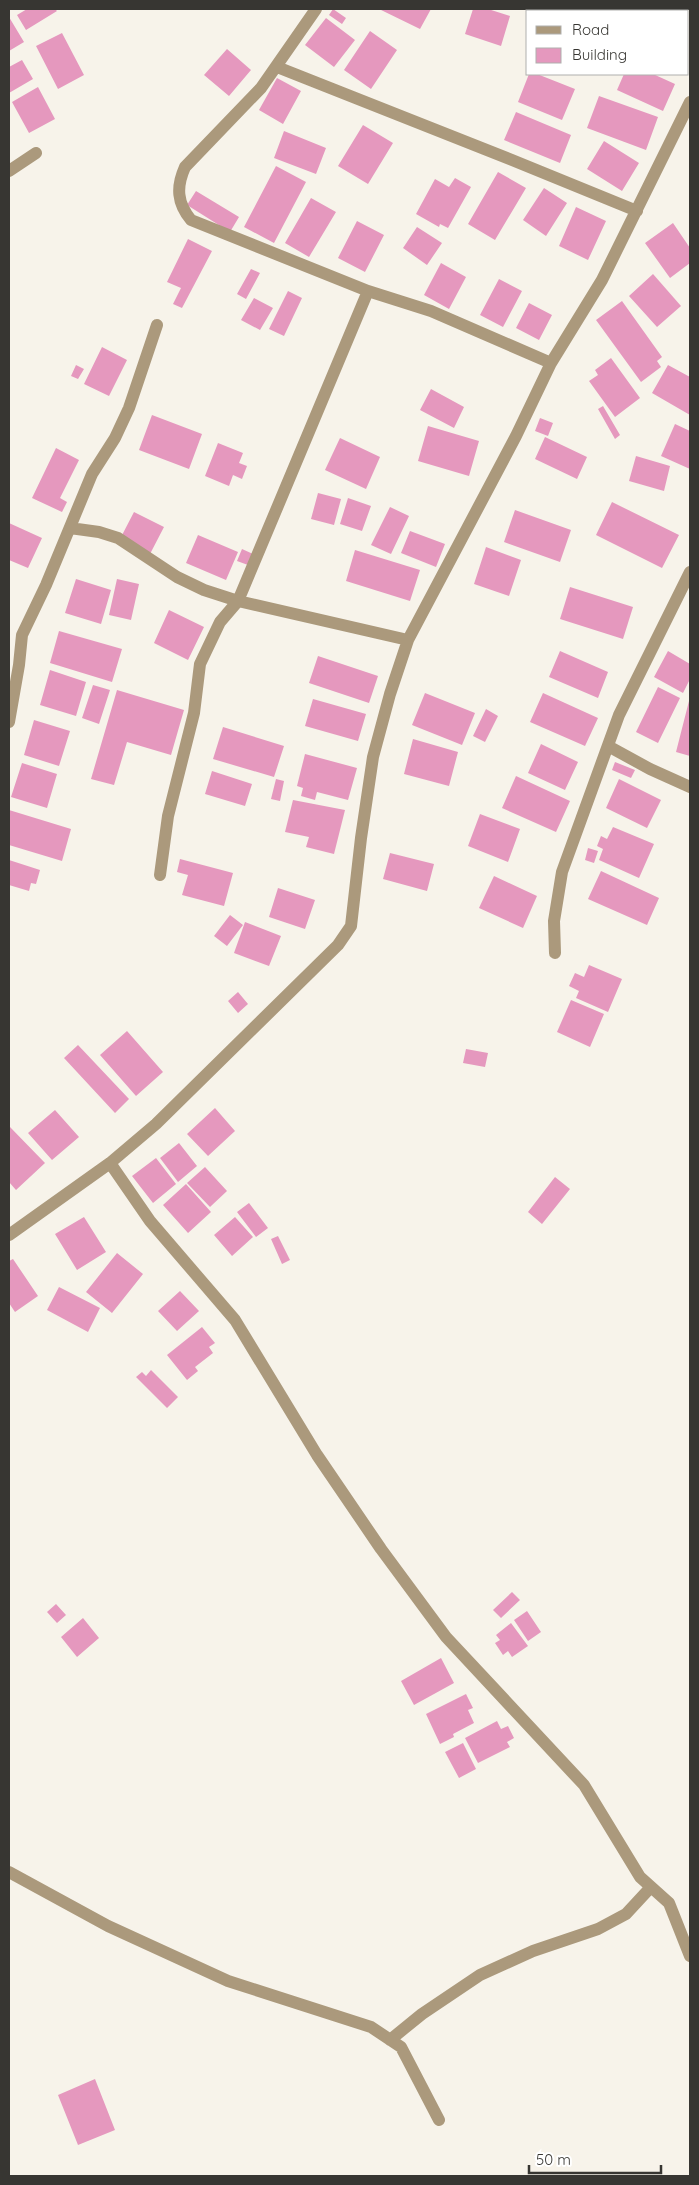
<svg xmlns="http://www.w3.org/2000/svg" width="699" height="2185" font-family="Quicksand,sans-serif">
  <style>
    .building { fill: #e598be }
    .lines { fill: none; stroke-linecap: round; stroke-linejoin: round }
    .street { stroke: #ab997c; stroke-width: 12 }
  </style>
  <rect width="100%" height="100%" fill="#f7f3ea"/>
  <path class="building" d="M27,9H55L57,11L26,30L17,15Z
    M333,9L346,18L342,24L329,15Z
    M379,9H431L420,29Z
    M473,9H488L510,16L501,46L465,34Z
    M9,17L24,42L9,51Z
    M326,18L355,40L334,67L305,45Z
    M370,31L397,50L371,89L344,70Z
    M62,33L84,75L58,89L36,46Z
    M227,49L251,70L229,96L204,75Z
    M22,60L33,79L9,93V67Z
    M529,74H537L575,89L562,120L518,102Z
    M624,74H653L675,84L663,111L617,90Z
    M277,78L301,91L283,124L259,110Z
    M38,87L55,119L29,133L12,102Z
    M599,96L658,117L646,150L587,128Z
    M516,112L571,135L560,163L504,140Z
    M363,125L393,143L368,184L338,166Z
    M284,131L326,148L316,174L274,158Z
    M604,141L639,163L622,191L587,169Z
    M276,166L306,182L274,243L244,227Z
    M498,172L526,188L495,240L468,224Z
    M455,178L471,187L448,228L440,224L439,227L416,214L435,179L449,187Z
    M544,188L567,203L546,236L523,220Z
    M196,191L239,217L230,232L187,205Z
    M311,198L336,212L309,257L285,243Z
    M576,207L606,221L588,260L559,246Z
    M357,221L384,235L365,272L338,258Z
    M673,223L690,248V263L670,278L645,243Z
    M417,227L442,243L427,265L403,248Z
    M188,239L212,251L182,308L173,304L181,288L167,282Z
    M441,263L466,277L449,309L424,295Z
    M251,269L260,273L246,299L237,294Z
    M653,274L681,306L657,327L629,296Z
    M499,279L522,291L503,327L480,315Z
    M288,291L302,298L284,336L269,329Z
    M254,298L273,308L260,330L241,320Z
    M622,301L662,357L657,361L661,367L641,382L596,320Z
    M529,303L552,315L539,340L516,328Z
    M102,347L127,360L109,396L84,384Z
    M611,358L640,398L615,417L589,381L598,375L595,370Z
    M76,365L84,369L78,379L71,376Z
    M668,365L690,377V415L652,393Z
    M431,389L464,407L454,428L420,410Z
    M603,406L620,435L615,439L598,409Z
    M152,415L202,434L189,469L139,450Z
    M540,418L553,423L548,436L535,431Z
    M675,424L690,431V469L661,456Z
    M428,426L479,441L469,476L418,461Z
    M545,437L587,457L577,479L535,459Z
    M340,438L380,457L366,489L325,470Z
    M218,443L243,453L239,463L247,466L242,479L233,475L229,486L205,476Z
    M56,448L79,460L60,498L67,502L62,512L32,498Z
    M636,456L670,466L664,491L629,481Z
    M318,493L341,499L334,525L311,519Z
    M348,498L371,506L362,531L340,524Z
    M612,502L679,535L662,568L596,535Z
    M390,507L409,516L391,554L371,545Z
    M515,510L571,530L560,562L504,542Z
    M134,512L164,527L150,554L120,539Z
    M9,523L42,538L28,568L9,560Z
    M410,531L445,544L436,567L401,553Z
    M198,535L238,552L226,580L186,563Z
    M486,547L521,560L509,596L474,584Z
    M242,549L253,554L248,565L237,561Z
    M355,550L420,570L410,601L346,581Z
    M76,579L111,590L101,624L65,613Z
    M117,579L139,584L131,620L109,615Z
    M570,587L633,607L623,639L560,619Z
    M169,610L204,627L188,660L154,643Z
    M59,631L122,649L112,682L50,663Z
    M560,651L608,672L598,698L549,677Z
    M668,651L690,664V679L683,693L654,677Z
    M318,656L378,676L369,703L309,683Z
    M50,670L86,682L76,716L40,705Z
    M93,685L110,690L99,724L82,718Z
    M658,687L680,698L658,743L636,732Z
    M117,690L184,710L171,755L127,742L114,785L91,779Z
    M425,693L475,713L462,745L412,725Z
    M543,693L598,718L585,746L530,722Z
    M313,699L366,714L358,741L305,726Z
    M689,701H690V756L676,752Z
    M486,709L498,716L485,742L473,736Z
    M34,720L70,731L59,766L24,755Z
    M223,727L284,746L274,777L213,759Z
    M413,739L458,752L449,786L404,774Z
    M541,744L578,762L565,790L528,773Z
    M305,754L357,768L348,800L317,792L315,800L301,796L303,788L297,786Z
    M615,762L635,770L631,778L612,770Z
    M22,763L57,774L47,808L11,797Z
    M212,771L252,784L245,806L205,794Z
    M516,776L570,801L556,832L502,808Z
    M276,779L284,781L280,801L271,799Z
    M619,779L661,800L647,828L606,808Z
    M293,800L345,810L334,854L306,847L309,837L285,832Z
    M9,810L71,829L62,861L9,845Z
    M480,814L520,829L508,862L468,846Z
    M613,827L654,844L639,878L599,860L603,849L597,846L601,836L607,839Z
    M588,848L598,851L594,863L585,860Z
    M390,853L434,864L427,891L383,879Z
    M180,859L233,873L224,906L182,895L188,875L177,872Z
    M9,860L40,870L36,884L31,883L29,891L9,885Z
    M601,871L659,898L647,925L588,899Z
    M494,876L537,896L523,928L479,908Z
    M278,888L315,900L305,929L269,917Z
    M230,915L243,925L227,946L214,936Z
    M245,922L281,936L269,966L234,953Z
    M589,965L622,979L608,1012L576,998L579,991L569,986L575,973L584,977Z
    M238,992L248,1004L238,1013L228,1001Z
    M571,1000L604,1014L590,1047L557,1032Z
    M127,1031L163,1072L136,1096L100,1055Z
    M78,1045L129,1099L115,1113L64,1058Z
    M466,1049L488,1053L485,1067L463,1063Z
    M215,1108L235,1131L208,1156L187,1134Z
    M55,1110L79,1137L52,1160L28,1133Z
    M10,1127L45,1163L16,1190L9,1182Z
    M179,1143L197,1166L178,1182L160,1158Z
    M156,1158L176,1184L153,1203L132,1176Z
    M205,1167L227,1191L210,1207L187,1183Z
    M555,1177L570,1189L542,1224L528,1212Z
    M186,1184L211,1212L188,1233L163,1205Z
    M249,1203L268,1228L256,1237L237,1212Z
    M84,1217L106,1252L77,1270L55,1234Z
    M235,1217L253,1237L232,1256L214,1235Z
    M278,1236L290,1260L282,1264L271,1239Z
    M117,1253L143,1274L112,1313L86,1292Z
    M13,1259L38,1296L15,1312L9,1303V1261Z
    M59,1287L100,1308L88,1332L47,1310Z
    M180,1291L199,1311L177,1331L158,1311Z
    M202,1327L215,1343L209,1347L213,1353L195,1367L198,1371L187,1380L167,1355Z
    M151,1370L178,1397L167,1408L136,1377L142,1372L146,1376Z
    M512,1592L520,1600L501,1618L493,1610Z
    M56,1604L66,1615L57,1623L47,1612Z
    M527,1611L541,1632L528,1641L514,1620Z
    M83,1618L99,1638L77,1657L61,1637Z
    M511,1623L528,1646L512,1657L508,1651L503,1655L495,1643L500,1640L496,1635Z
    M441,1658L454,1683L414,1705L401,1681Z
    M466,1694L473,1708L468,1710L474,1723L453,1734L454,1737L440,1744L426,1714Z
    M497,1721L501,1729L508,1726L514,1738L507,1742L510,1747L478,1763L465,1738Z
    M463,1743L476,1769L459,1778L445,1752Z
    M95,2079L115,2130L78,2145L58,2095Z"/>
  <g class="lines">
    <path class="street" d="M316,9L261,88L185,167C176,187 177,203 191,220L368,291L431,311L551,363
      M277,67L512,160L637,211
      M9,171L36,153
      M70,528L99,532L118,538L177,577L204,590L238,601L408,640
      M9,722L19,665L22,635L46,585L92,474L115,438L129,408L157,325
      M608,746L650,769L690,787
      M160,875L168,816L194,713L200,664L220,622L238,601L368,291
      M555,953L554,921L562,872L619,715L690,572
      M110,1163L150,1221L235,1320L317,1455L381,1549L446,1637L584,1785L640,1877L669,1903L690,1956
      M9,1235L110,1163L156,1124L338,945L351,926L361,838L373,757L390,694L408,640L516,436L551,363L602,280L690,102
      M9,1872L108,1926L228,1981L371,2027L401,2047L439,2120
      M390,2040L422,2014L480,1975L533,1951L598,1929L626,1914L651,1887"/>
  </g>
  <rect width="699" height="2185" fill="none" stroke="#373632" stroke-width="20"/>
  <rect x="526" y="10" width="162" height="65" fill="#ffffff" stroke="#afafad"/>
  <rect x="536" y="26" width="25" height="8" fill="#ab997c" stroke="#afafad"/>
  <text x="572" y="35" font-size="15" fill="#373632">Road</text>
  <rect x="536" y="48" width="25" height="15" fill="#e598be" stroke="#afafad"/>
  <text x="572" y="60" font-size="15" fill="#373632">Building</text>
  <path d="M529 2165v8h132v-8" fill="none" stroke="#373632" stroke-width="2.5"/>
  <text x="536" y="2165" font-size="15" fill="#373632" stroke="#ffffff" stroke-width="4" paint-order="stroke">50 m</text>
</svg>
